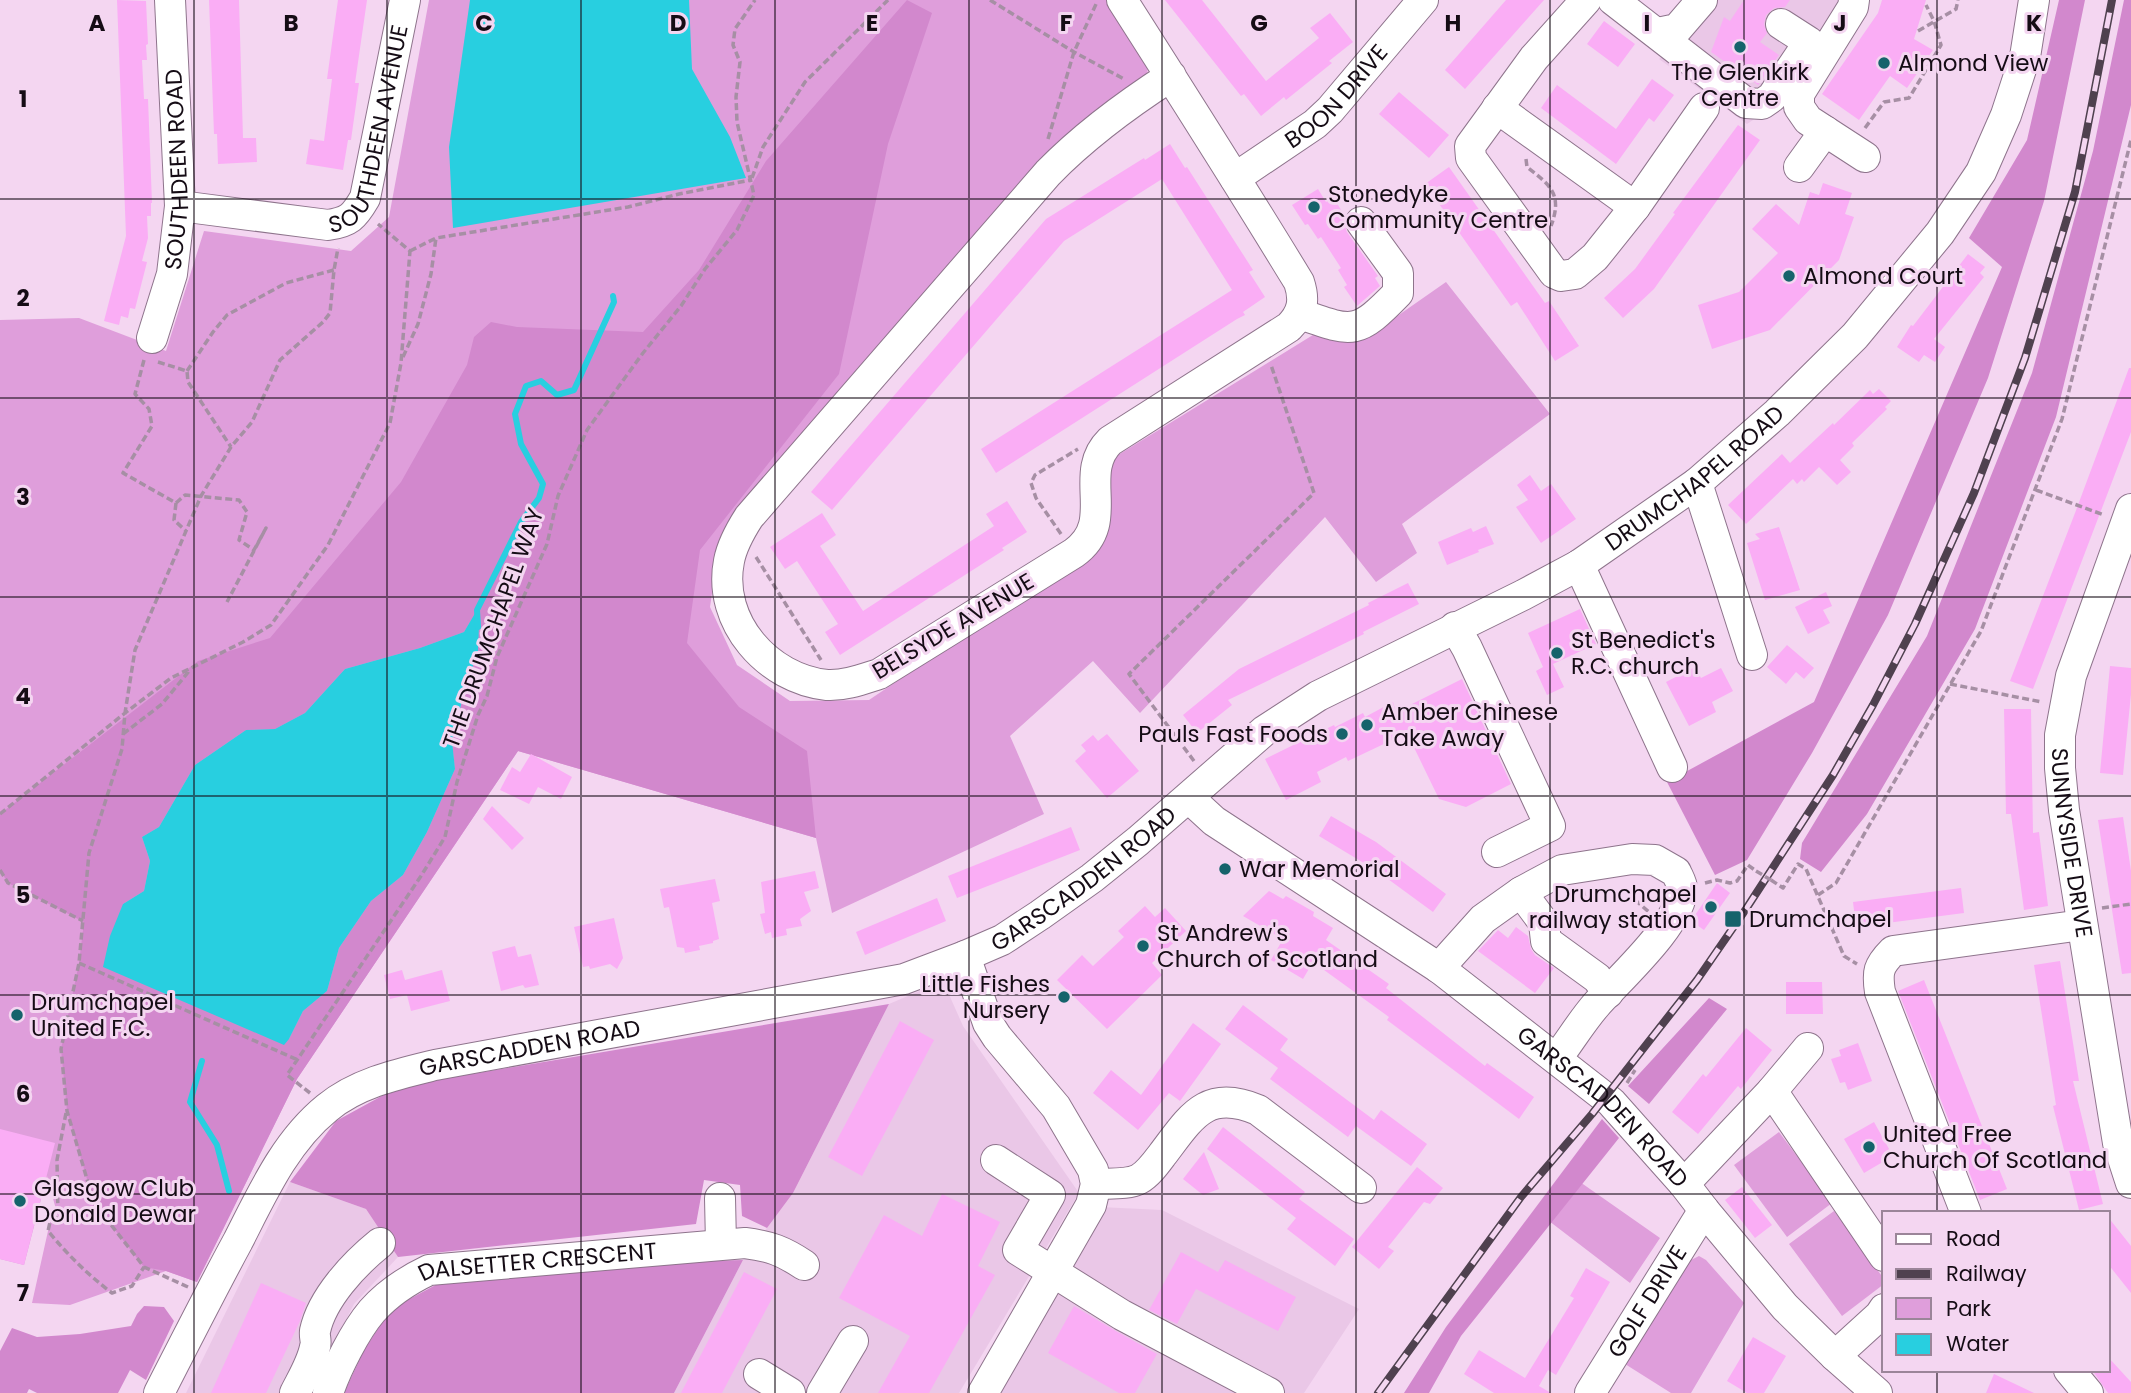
<svg xmlns="http://www.w3.org/2000/svg" width="2131" height="1393" font-family="Poppins,sans-serif">
  <style>
    .built { fill: #eac7e7 }
    .green { fill: #df9edb }
    .forest { fill: #d288cd; fill-rule: evenodd }
    .water { fill: #28cfe0 }
    .lines { fill: none; stroke-linecap: round; stroke-linejoin: round }
    .stream { stroke: #28cfe0; stroke-width: 6 }
    .building { fill: #faadf5 }
    .minor-casing { stroke: #8e748c; stroke-width: 32 }
    .path { stroke: #a68fa4; stroke-width: 3.5; stroke-dasharray: 7 3.5; stroke-linecap: butt }
    .minor { stroke: #fff; stroke-width: 30 }
    .rail-casing { stroke: #4f414f; stroke-width: 8 }
    .rail { stroke: #f4d6f1; stroke-width: 5; stroke-dasharray: 16; stroke-linecap: butt }
    .path-bridge { stroke: #a68fa4; stroke-width: 3.5; stroke-dasharray: 7 3.5; stroke-linecap: butt }
    .grid { fill: none; stroke: #150c15; stroke-width: 2; stroke-opacity: 0.55 }
    .poi-dot { fill: #15636b; stroke: #f4d6f1; stroke-width: 2.5 }
    .labels { text-anchor: middle; stroke-width: 6; stroke-linejoin: round; paint-order: stroke }
    .poi-label { font-size: 23px; fill: #150c15; stroke: #f4d6f1; text-anchor: start }
    .street-label { font-size: 23px; fill: #150c15; stroke: #f4d6f1 }
    .grid-label { font-size: 23px; text-anchor: middle; font-weight: bold; fill: #150c15; stroke: #f4d6f1; stroke-width: 6; stroke-linejoin: round; paint-order: stroke }
  </style>
  <rect width="100%" height="100%" fill="#f4d6f1"/>
  <path class="built" d="M1709,0H1851L1783,100L1747,124L1659,59L1682,38Z
    M943,981L963,1026L1079,1193L959,1393H674L743,1260L793,1193L889,1004Z
    M290,1182L366,1209L398,1257L354,1304L308,1393H186Z
    M1100,1207L1162,1210L1359,1309L1304,1393H995Z"/>
  <path class="green" d="M429,0H1106L1148,67L1147,75L1041,161L851,376L720,539L710,607L737,665L790,701L869,700L1104,542L1105,463L1321,330L1363,340L1446,282L1550,414L1402,524L1417,553L1376,582L1325,517L1140,713L1093,661L1010,736L1044,814L832,913L816,838L518,751L297,1079L197,1282L166,1271L70,1305L32,1303L50,1222L58,1217L47,1176L24,1265L0,1259V320L79,318L166,351L204,231L351,251L389,217Z
    M1779,1132L1832,1203L1787,1237L1734,1165Z
    M1580,1182L1660,1238L1630,1283L1549,1221Z
    M1834,1211L1884,1279V1284L1842,1316L1789,1244Z
    M1699,1256L1706,1260L1744,1303L1691,1393H1671L1625,1364L1687,1262Z"/>
  <path class="forest" d="M907,0L932,13L888,144L839,374L700,550L687,643L739,707L807,751L816,838L518,751L297,1079L197,1282L166,1271L144,1267L94,1203L67,1111L61,1049L79,963L84,922L8,883L0,870V814L198,661L270,638L401,482L467,365L474,337L491,322L517,327L643,332L699,270L766,161ZM477,611L478,651L465,689L452,742L455,769L427,832L403,875L371,901L339,948L327,991L303,1011L289,1039L123,904L144,891L150,861L142,837L159,827L195,765L246,730L275,729L305,713L345,669L420,648L464,632Z
    M2059,0H2085L2044,201L1988,378L1888,615L1812,753L1747,860L1715,875L1667,782L1814,702L2002,267L1969,238L2027,140Z
    M2124,0H2131V105L2056,417L1975,629L1867,814L1821,872L1800,859L1802,843L1927,636L2032,373L2093,151Z
    M1709,998L1727,1009L1649,1104L1628,1086Z
    M889,1004L793,1193L767,1228L742,1216L740,1185L704,1180L696,1224L398,1257L366,1209L290,1182L336,1121L400,1086Z
    M1602,1119L1619,1138L1461,1336L1429,1393H1404L1446,1327Z
    M743,1260L674,1393H344L364,1350L391,1309L443,1281L703,1261Z
    M144,1306L164,1307L174,1321L146,1380L130,1370L118,1393H37L29,1389L27,1393H0V1351L12,1328L37,1337L80,1334L131,1326L137,1314Z"/>
  <path class="water" d="M470,0H689L692,69L730,137L746,178L453,228L449,147Z
    M477,610L479,625L478,651L465,689L452,741L455,769L427,832L403,875L371,901L339,948L327,991L303,1011L289,1039L284,1045L103,967L110,936L123,904L144,891L150,861L142,837L159,827L195,765L246,730L275,729L305,713L345,669L420,648L464,632Z"/>
  <g class="lines">
    <path class="stream" d="M478,627L477,610L521,522L539,498L543,484L521,444L515,414L526,386L541,381L557,395L574,390L614,302L613,296
      M202,1061L190,1102L217,1145L229,1191"/>
  </g>
  <path class="building" d="M117,0L146,1L148,44L146,45L147,60H142L144,99H148L152,203H151V216H147L148,238L142,261L147,262L135,309L130,308L128,318L121,316L119,325L104,321L126,236Z
    M209,0H239L243,138H256L257,162L218,164L217,134H214Z
    M338,0H367L355,83H359L351,140H348L343,170L306,164L310,139L324,141L332,79H327Z
    M1165,0H1202L1266,81L1319,38L1310,28L1330,13L1353,42L1329,61L1332,63L1286,100L1284,97L1261,116L1244,94L1241,96Z
    M1506,0H1544L1465,89L1445,70Z
    M1744,0H1790L1785,7L1774,8L1766,15L1764,24L1767,33L1760,42L1779,55L1758,85L1711,52L1724,17L1730,21Z
    M1882,0H1926L1914,39L1933,50L1907,88L1890,76L1859,120L1822,94L1878,13Z
    M1604,21L1635,44L1618,67L1587,44Z
    M1652,79L1674,95L1654,122L1649,118L1616,164L1541,108L1557,85L1616,129Z
    M1399,92L1449,135L1429,158L1379,114Z
    M1738,125L1760,140L1654,289L1623,318L1604,298L1635,269L1675,214L1673,213Z
    M1170,144L1185,168L1187,167L1253,270L1249,272L1265,297L1243,312L1245,315L1237,319L996,473L981,449L1232,290L1162,179L1064,241L832,510L811,492L1046,219L1144,158L1145,160Z
    M1449,167L1545,303L1549,301L1579,346L1555,361L1517,302L1511,306L1425,184Z
    M1823,183L1852,193L1845,214L1854,217L1839,260L1770,330L1712,349L1698,305L1739,292L1778,253L1752,229L1776,204L1799,225L1810,192L1819,195Z
    M1318,189L1326,202L1333,197L1345,216L1344,224L1347,232L1378,276L1375,278L1380,286L1357,306L1344,287L1347,285L1338,270L1341,268L1321,237L1318,239L1308,224L1305,225L1292,205Z
    M1968,254L1985,267L1980,273L1984,277L1934,339L1945,347L1935,362L1924,355L1919,362L1897,347L1911,325L1913,326Z
    M2129,368H2131V432L2033,689L2010,681L2075,513Z
    M1879,389L1891,401L1885,407L1887,409L1852,443L1854,446L1840,460L1851,472L1837,485L1819,467L1804,482L1802,479L1797,484L1793,479L1746,524L1728,505L1782,454L1790,463L1833,423L1834,425L1870,390L1873,394Z
    M1530,475L1541,491L1551,484L1576,519L1541,543L1516,507L1528,500L1517,485Z
    M1007,501L1027,532L1002,548L1004,550L840,655L825,632L838,624L797,561L785,569L770,547L822,513L836,535L820,546L863,611L994,526L986,514Z
    M1486,526L1494,544L1478,550L1479,552L1447,565L1438,542L1471,528L1473,532Z
    M1779,527L1800,590L1765,600L1747,543L1760,539L1755,534Z
    M1408,583L1419,604L1363,632L1364,634L1228,700L1232,705L1197,733L1183,715L1239,669L1369,605L1368,603Z
    M1826,592L1832,606L1823,610L1830,623L1808,634L1795,607Z
    M1580,609L1596,644L1553,664L1564,687L1547,695L1536,671L1543,667L1528,633Z
    M1787,645L1814,668L1804,679L1796,672L1786,684L1767,667Z
    M2110,666L2131,668V694L2123,775L2100,773Z
    M1695,667L1701,678L1721,668L1733,691L1712,702L1716,712L1689,726L1666,682Z
    M1462,679L1511,784L1466,807L1439,799L1407,733L1348,761L1346,757L1317,772L1321,782L1286,800L1265,759L1334,725L1335,727L1363,713L1365,717L1393,702L1396,712Z
    M2004,709H2031L2033,833L2039,832L2048,906L2024,910L2011,814H2006Z
    M1107,734L1139,771L1107,798L1075,761L1086,751L1081,745L1093,735L1098,741Z
    M531,754L572,777L561,799L538,787L529,804L500,790L512,767L520,772Z
    M492,806L524,838L512,850L483,819Z
    M1331,816L1376,842L1446,894L1433,912L1377,871L1319,836Z
    M2123,817L2131,871V973L2122,974L2098,820Z
    M1071,827L1080,850L957,898L948,876Z
    M815,871L819,888L804,892L811,911L800,919L802,926L786,929L787,935L772,938L771,932L765,934L760,914L765,913L761,882Z
    M715,879L720,901L712,903L719,939L713,941V943L699,946L700,950L685,953L684,948L677,947L669,907L664,908L660,889Z
    M1717,883L1730,893L1704,930L1691,921Z
    M1961,888L1964,913L1856,927L1853,902Z
    M1269,891L1283,899L1286,896L1314,912L1313,916L1333,928L1326,940L1389,984L1386,988L1485,1066L1487,1063L1534,1097L1519,1119L1387,1020L1389,1017L1313,962L1303,979L1271,960L1283,939L1243,916Z
    M937,898L946,921L865,955L856,932Z
    M1145,906L1155,917L1165,908L1186,931L1152,963L1162,975L1107,1029L1057,980L1082,955L1093,966L1124,937L1118,931Z
    M614,918L623,958L617,969L610,964L590,969L589,966L583,967L574,927Z
    M1516,927L1528,936L1531,949L1535,955L1554,968L1535,993L1478,951L1498,930L1508,938Z
    M515,946L518,957L531,954L539,985L525,988L523,985L501,991L492,952Z
    M2060,961L2079,1081H2073L2103,1204L2079,1210L2053,1106L2056,1105L2034,965Z
    M402,970L405,980L442,970L450,1001L411,1011L407,995L390,999L384,975Z
    M1924,980L2007,1189L1980,1200L1898,991Z
    M1786,982H1822L1823,1014H1786Z
    M1243,1005L1288,1039L1280,1050L1374,1120L1381,1110L1427,1144L1411,1166L1356,1126L1348,1137L1270,1079L1278,1068L1225,1029Z
    M900,1021L934,1040L862,1176L828,1157Z
    M1193,1023L1221,1044L1180,1101L1169,1093L1138,1130L1093,1093L1111,1070L1141,1095Z
    M1746,1028L1772,1050L1741,1089L1738,1086L1698,1134L1672,1112L1703,1074L1706,1077Z
    M1858,1043L1872,1081L1848,1090L1845,1082L1840,1083L1831,1059L1841,1056L1839,1050Z
    M1874,1122L1893,1156L1864,1173L1844,1139Z
    M1223,1127L1305,1192L1299,1199L1354,1239L1335,1266L1287,1229L1296,1218L1207,1149Z
    M0,1129L55,1143L24,1265L0,1259Z
    M1204,1152L1219,1189L1203,1195L1183,1179Z
    M1417,1167L1443,1188L1430,1204L1424,1202L1388,1247L1394,1251L1379,1269L1352,1247Z
    M1742,1187L1772,1225L1755,1238L1725,1200Z
    M942,1194L1000,1222L978,1266L995,1275L929,1393H878L910,1336L839,1298L884,1215L922,1236Z
    M2108,1217L2131,1246V1293L2108,1264Z
    M1181,1252L1218,1272L1225,1260L1296,1297L1278,1331L1196,1289L1177,1324L1149,1310Z
    M1586,1268L1610,1282L1556,1375L1548,1370L1539,1386L1551,1393H1494L1464,1374L1479,1350L1525,1378L1574,1298L1570,1296Z
    M744,1272L777,1289L722,1393H681Z
    M261,1283L306,1303L300,1321L266,1393H211Z
    M1074,1306L1114,1330L1157,1354L1135,1393H1119L1048,1353Z
    M1753,1337L1786,1356L1764,1393H1747L1727,1381Z
    M2108,1357L2131,1382V1393H2108L2092,1370H2108Z
    M1994,1374L2034,1393H1986Z"/>
  <g class="lines">
    <g class="minor-casing">
      <g id="minor">
        <path d="M1122,0C1182,94 1241,187 1299,282C1305,300 1303,313 1289,327L1110,441C1076,474 1118,522 1074,553L879,674C863,679 845,686 827,685C768,679 717,622 729,561C732,545 740,531 749,517L1048,173C1085,135 1126,105 1171,76"/>
        <path d="M1586,0L1534,58L1470,146L1471,158L1554,273L1561,276L1575,274L1595,257L1635,207L1704,108"/>
        <path d="M1613,0L1746,103L1762,104L1772,97L1809,42L1781,24"/>
        <path d="M1854,0L1853,7L1799,94V107L1808,120L1865,157"/>
        <path d="M1658,33L1677,29L1702,0"/>
        <path d="M1497,108L1635,207"/>
        <path d="M1799,167L1825,131"/>
        <path id="s1" d="M1235,178L1315,124L1330,110L1423,0"/>
        <path id="s2" d="M180,206L328,225C349,222 354,217 365,198L405,0"/>
        <path d="M1300,314C1354,333 1357,335 1398,293V273L1361,222"/>
        <path id="s3" d="M152,338L172,274L180,206L170,0"/>
        <path d="M1697,483L1752,655"/>
        <path id="s4" d="M2131,509L2071,676L2060,735V768L2064,810L2118,1143L2131,1183"/>
        <path d="M1579,565L1672,767"/>
        <path d="M1455,627L1467,648L1550,826L1497,852"/>
        <path id="s5" d="M1189,798L1214,821L1439,968L1611,1102L1684,1184L1704,1210L1785,1307L1835,1356L1877,1393"/>
        <path d="M1521,892L1544,923L1546,941L1597,978L1608,993"/>
        <path d="M965,956L988,1023L997,1037L1056,1107L1093,1170L1096,1184L1091,1205L983,1393"/>
        <path d="M1439,968L1483,919L1521,892L1562,870L1632,859L1655,860L1676,872C1678,877 1682,883 1682,888C1684,921 1617,981 1596,1005C1582,1021 1570,1041 1557,1058"/>
        <path d="M1808,1048L1772,1091L1884,1256"/>
        <path d="M996,1160L1050,1195L1018,1250L1122,1315L1269,1393"/>
        <path d="M1096,1184C1108,1183 1128,1185 1139,1179C1148,1174 1156,1163 1162,1155C1191,1117 1206,1088 1258,1110L1361,1188"/>
        <path d="M1684,1184L1772,1091"/>
        <path d="M720,1198L721,1244"/>
        <path d="M1966,1213L1880,992C1877,972 1878,966 1893,951L2082,925"/>
        <path d="M1835,1356L1880,1315L1884,1309"/>
        <path d="M2069,1370L2088,1393"/>
        <path d="M759,1374L790,1393"/>
        <path id="s6" d="M159,1393C185,1342 211,1291 238,1241C262,1194 285,1142 327,1108C357,1083 398,1074 435,1065L904,979L965,956L1002,940L1040,915L1092,878L1138,841L1264,731L1318,696L1523,595L1579,565L1697,483L1777,413L1855,336L1940,233L1981,172L2006,115L2025,57L2034,0"/>
        <path d="M295,1393C302,1379 312,1363 315,1347C317,1342 314,1336 315,1331C322,1298 354,1264 380,1243"/>
        <path id="s7" d="M328,1393C336,1369 355,1331 372,1311C387,1294 408,1280 429,1270L745,1243C770,1246 783,1251 804,1265"/>
        <path d="M822,1393L853,1341"/>
        <path id="s8" d="M1590,1393L1704,1210"/>
      </g>
    </g>
    <path class="path" d="M990,0L1074,52L1124,79
      M1918,31L1956,9L1958,0
      M1865,128L1884,102L1909,98L1941,45L1934,21L1926,5
      M1048,139L1074,52L1097,2
      M1526,159L1527,167C1550,185 1563,194 1551,226
      M752,178L763,147L805,82L888,0
      M410,251L436,238L628,207L679,194L751,180
      M403,357L418,324L431,274L436,238
      M144,360L135,394L149,409L152,426L123,473L176,503L185,495L239,500L247,512L239,540L254,550L266,528L227,602
      M158,362L187,371L188,382L231,447
      M187,371L213,332L227,315L286,283L334,270
      M2036,490L2104,515
      M176,503L174,520L186,531
      M1061,534L1036,498L1031,483L1035,475L1078,449
      M756,557L821,660
      M1950,684L2042,702
      M123,734L162,704L190,670
      M1194,761L1129,674L1314,493L1271,365
      M0,814L125,713L171,678L243,642L271,625L328,545L390,423L401,363L410,251L378,224
      M0,870L8,883L83,921
      M1771,880L1783,888L1798,864L1806,869L1844,956L1857,964
      M1705,883L1717,880L1730,883L1737,881L1748,865L1756,871
      M1583,889L1585,898
      M1627,893L1649,912
      M1818,895L1836,883L1981,631L2062,419L2131,140
      M2102,908L2131,904
      M79,963L298,1060
      M1627,1083L1635,1070
      M310,1093L287,1075L421,876L445,837L457,782L478,715L487,696L497,657L547,544L558,496L587,430L643,353L681,306L705,269L737,230L754,195L737,122L736,97L740,62L733,45L735,29L755,0
      M66,1113L57,1160L58,1217L50,1222L48,1231C68,1255 87,1274 112,1293L132,1286L144,1267
      M188,1287L144,1267L94,1203L67,1111L61,1049L79,963L89,853L122,749L125,713L135,650L201,496L231,447L252,422L280,360L323,322L330,313L334,270L338,248"/>
    <use href="#minor" class="minor"/>
    <g class="rail-casing">
      <path id="rail" d="M1378,1393L1521,1197L1592,1114L1697,980L1746,909L1833,775L1873,705L1915,624L1974,493L2025,358L2075,192L2112,0"/>
    </g>
    <use href="#rail" class="rail"/>
    <path class="path-bridge" d="M1756,871L1771,880"/>
  </g>
  <path class="grid" d="M194,0V1393M387,0V1393M581,0V1393M775,0V1393M969,0V1393M1162,0V1393M1356,0V1393M1550,0V1393M1744,0V1393M1937,0V1213M0,199H2131M0,398H2131M0,597H2131M0,796H2131M0,995H2131M0,1194H2131M1937,1370V1393"/>
  <g class="poi-dot">
    <circle cx="1740" cy="47" r="7"/>
    <circle cx="1884" cy="63" r="7"/>
    <circle cx="1314" cy="207" r="7"/>
    <circle cx="1789" cy="276" r="7"/>
    <circle cx="1557" cy="653" r="7"/>
    <circle cx="1367" cy="725" r="7"/>
    <circle cx="1342" cy="734" r="7"/>
    <circle cx="1225" cy="869" r="7"/>
    <circle cx="1711" cy="907" r="7"/>
    <rect x="1724" y="910" width="18" height="18" rx="3.5"/>
    <circle cx="1143" cy="946" r="7"/>
    <circle cx="1064" cy="997" r="7"/>
    <circle cx="17" cy="1015" r="7"/>
    <circle cx="1869" cy="1147" r="7"/>
    <circle cx="20" cy="1201" r="7"/>
  </g>
  <g class="labels">
    <g class="poi-label">
      <text x="1898" y="71">Almond View</text>
      <text x="1740" y="80" text-anchor="middle">The Glenkirk<tspan x="1740" dy="26">Centre</tspan></text>
      <text x="1328" y="202">Stonedyke<tspan x="1328" dy="26">Community Centre</tspan></text>
      <text x="1803" y="284">Almond Court</text>
      <text x="1571" y="648">St Benedict's<tspan x="1571" dy="26">R.C. church</tspan></text>
      <text x="1381" y="720">Amber Chinese<tspan x="1381" dy="26">Take Away</tspan></text>
      <text x="1328" y="742" text-anchor="end">Pauls Fast Foods</text>
      <text x="1239" y="877">War Memorial</text>
      <text x="1697" y="902" text-anchor="end">Drumchapel<tspan x="1697" dy="26">railway station</tspan></text>
      <text x="1749" y="927">Drumchapel</text>
      <text x="1157" y="941">St Andrew's<tspan x="1157" dy="26">Church of Scotland</tspan></text>
      <text x="1050" y="992" text-anchor="end">Little Fishes<tspan x="1050" dy="26">Nursery</tspan></text>
      <text x="31" y="1010">Drumchapel<tspan x="31" dy="26">United F.C.</tspan></text>
      <text x="1883" y="1142">United Free<tspan x="1883" dy="26">Church Of Scotland</tspan></text>
      <text x="34" y="1196">Glasgow Club<tspan x="34" dy="26">Donald Dewar</tspan></text>
    </g>
    <g class="street-label">
      <text dy="8" stroke="none"><textPath href="#s1" startOffset="131">BOON DRIVE</textPath></text>
      <text dy="8" stroke="none"><textPath href="#s2" startOffset="262">SOUTHDEEN AVENUE</textPath></text>
      <text dy="8" stroke="none"><textPath href="#s3" startOffset="172">SOUTHDEEN ROAD</textPath></text>
      <text dy="8" stroke="none"><textPath href="#s6" startOffset="1869">DRUMCHAPEL ROAD</textPath></text>
      <text transform="translate(953 626) rotate(-31)" y="8">BELSYDE AVENUE</text>
      <text transform="translate(493 628) rotate(-70)" y="8">THE DRUMCHAPEL WAY</text>
      <text dy="8" stroke="none"><textPath href="#s4" startOffset="346">SUNNYSIDE DRIVE</textPath></text>
      <text dy="8" stroke="none"><textPath href="#s6" startOffset="1134">GARSCADDEN ROAD</textPath></text>
      <text dy="8" stroke="none"><textPath href="#s6" startOffset="546">GARSCADDEN ROAD</textPath></text>
      <text dy="8" stroke="none"><textPath href="#s5" startOffset="518">GARSCADDEN ROAD</textPath></text>
      <text dy="8" stroke="none"><textPath href="#s7" startOffset="273">DALSETTER CRESCENT</textPath></text>
      <text dy="8" stroke="none"><textPath href="#s8" startOffset="108">GOLF DRIVE</textPath></text>
    </g>
  </g>
  <g class="grid-label">
    <text x="97" y="31">A</text>
    <text x="291" y="31">B</text>
    <text x="484" y="31">C</text>
    <text x="678" y="31">D</text>
    <text x="872" y="31">E</text>
    <text x="1066" y="31">F</text>
    <text x="1259" y="31">G</text>
    <text x="1453" y="31">H</text>
    <text x="1647" y="31">I</text>
    <text x="1840" y="31">J</text>
    <text x="2034" y="31">K</text>
    <text x="23" y="107">1</text>
    <text x="23" y="306">2</text>
    <text x="23" y="505">3</text>
    <text x="23" y="704">4</text>
    <text x="23" y="903">5</text>
    <text x="23" y="1102">6</text>
    <text x="23" y="1301">7</text>
  </g>
  <rect x="1882" y="1211" width="228" height="161" fill="#f4d6f1" stroke="#9b8599" stroke-width="2"/>
  <rect x="1896" y="1234" width="35" height="10" fill="#ffffff" stroke="#9b8599" stroke-width="2"/>
  <text x="1946" y="1246" font-size="21" fill="#150c15">Road</text>
  <rect x="1896" y="1269" width="35" height="10" fill="#4f414f" stroke="#9b8599" stroke-width="2"/>
  <text x="1946" y="1281" font-size="21" fill="#150c15">Railway</text>
  <rect x="1896" y="1298" width="35" height="21" fill="#df9edb" stroke="#9b8599" stroke-width="2"/>
  <text x="1946" y="1316" font-size="21" fill="#150c15">Park</text>
  <rect x="1896" y="1334" width="35" height="21" fill="#28cfe0" stroke="#9b8599" stroke-width="2"/>
  <text x="1946" y="1351" font-size="21" fill="#150c15">Water</text>
</svg>
